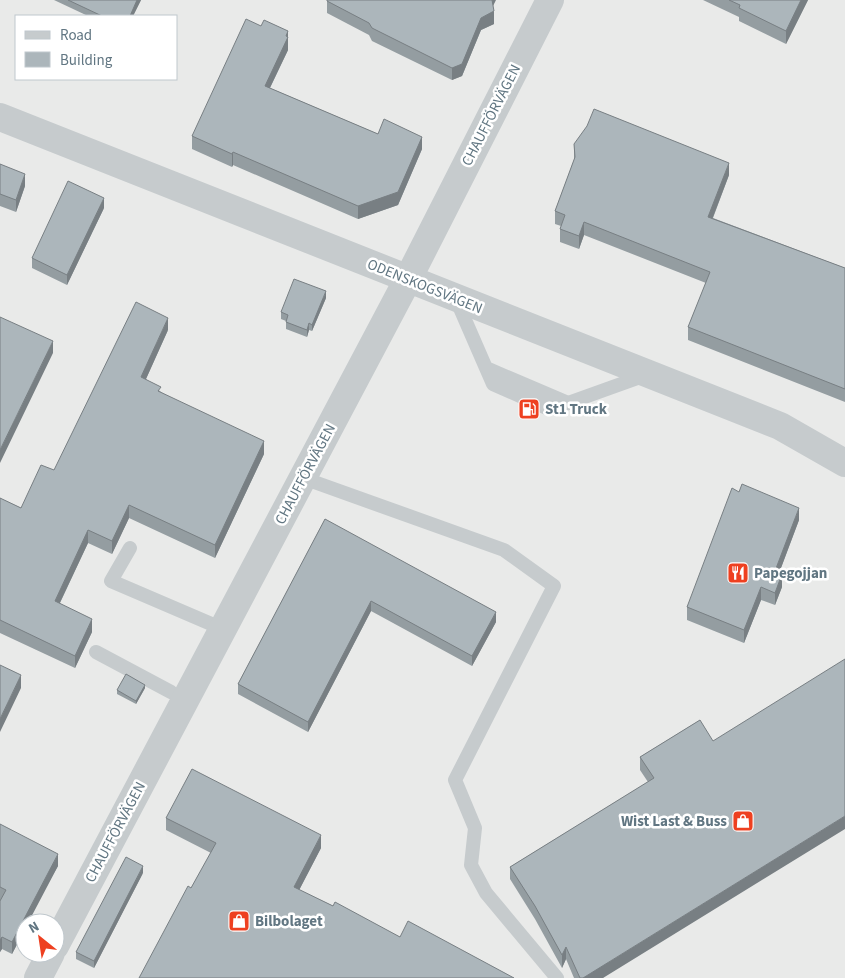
<svg xmlns="http://www.w3.org/2000/svg" width="845" height="978" font-family="'Source Sans 3',sans-serif">
  <style>
    .built { fill: #e9eae9; fill-rule: evenodd }
    .lines { fill: none; stroke-linecap: round; stroke-linejoin: round }
    .service { stroke: #c6cbcd; stroke-width: 14 }
    .minor { stroke: #c6cbcd; stroke-width: 28 }
    .wall { fill: #949da1 }
    .shaded-wall { fill: #787f83 }
    .building { fill: #acb6bb; stroke: #787f83 }
    .labels { text-anchor: middle; stroke-width: 5; stroke-linejoin: round; paint-order: stroke }
    .street-label { font-size: 15px; fill: #617682; stroke: #fff }
    .poi-label { font-size: 15px; font-weight: bold; fill: #617682; stroke: #fff; text-anchor: start }
  </style>
  <rect width="100%" height="100%" fill="#f8f8f5"/>
  <path class="built" d="M0,0H845V978H0ZM16,16H176V79H16ZM25,923H55V953H25Z"/>
  <g class="lines">
    <path class="service" d="M456,299L486,368L568,403L646,375
      M486,368L493,384L549,409L568,403
      M303,478L504,550L554,586L455,780L475,828L471,865L486,893L557,978
      M130,548L111,581L223,629
      M96,652L171,692"/>
    <path class="minor" d="M0,117L780,426L845,463
      M55,946L408,279L550,0
      M38,978L51,953"/>
  </g>
  <path class="wall" d="M54,0H141L133,16H88Z
    M703,0H808L786,44L739,21V17Z
    M327,1L493,7L494,24L481,30L462,76L452,80L372,41L369,35L327,13Z
    M261,26L288,31V50L270,88L378,134L422,149L398,205L358,219L233,165L232,167L192,149V136Z
    M574,144L729,175L713,218L845,268V402L688,340V327L706,283L584,235L579,249L560,242V229L561,226L555,224V211L574,160Z
    M0,164L25,186L16,212L0,206Z
    M104,208L67,285L32,268V258Z
    M326,298L312,331L309,330L307,337L286,329V321L281,319V312Z
    M168,330L146,379L161,392L264,454L215,558L129,518L112,554L88,543L60,603L92,632L75,668L0,633V498L21,508L54,470Z
    M739,492L799,520L779,573L782,587L775,605L761,600L744,643L687,620V607Z
    M325,519L496,622L472,666L371,611L308,732L238,694V684Z
    M145,688L136,704L117,694V690Z
    M700,720L603,978H574L566,959L562,968L535,919L510,879V867L648,782L640,770V757Z
    M166,818L321,848L299,890L400,937L514,978L191,888L211,853L166,830Z
    M0,824L58,866L25,923V929L12,954L2,949L0,952Z
    M143,873L94,968L76,959V952Z"/>
  <path class="shaded-wall" d="M137,0H141L133,16H130Z
    M491,0H496L491,10Z
    M801,0H808L786,44V31Z
    M494,11V24L481,30L462,76L452,80V68L481,18Z
    M288,31V50L265,98V86Z
    M422,137V149L398,205L358,219V206Z
    M233,152V165L232,167V154Z
    M729,163V175L708,230V217Z
    M25,174V186L16,212V200Z
    M104,198V208L67,285V275Z
    M584,222V235L579,249V236Z
    M326,291V298L312,331V325Z
    M168,318V330L141,390V377Z
    M309,323V330L307,337V330Z
    M53,341V353L0,463V450Z
    M264,441V454L215,558V545Z
    M129,505V518L112,554V541Z
    M799,508V520L775,584V571Z
    M88,530V543L55,613V601Z
    M782,574V587L775,605V593Z
    M761,587V600L744,643V630Z
    M371,601V611L308,732V722Z
    M496,612V622L472,666V656Z
    M92,619V632L75,668V656Z
    M21,675V688L0,732V719Z
    M145,685V688L136,704V701Z
    M845,816V829L603,978H583Z
    M321,835V848L294,900V887Z
    M58,854V866L28,923H25V929L12,954V942Z
    M143,866V873L94,968V961Z
    M2,937V949L0,952V940Z
    M566,947V959L562,968V955Z"/>
  <path class="building" d="M68,0H137L130,16H102Z
    M327,0H492L494,11L481,18L462,64L452,68L372,28L369,23L327,1Z
    M729,0H801L786,31L739,8L740,5Z
    M246,19L261,26L264,20L288,31L286,36L288,37L265,86L378,134L384,119L422,137L398,192L358,206L233,152L232,154L192,136Z
    M594,109L729,163L708,217L845,268V389L688,327L710,272L584,222L579,236L560,229L565,215L555,211L575,157L574,144L587,126Z
    M0,164L25,174L16,200L0,194Z
    M68,181L104,198L67,275L32,258Z
    M294,279L326,291L312,325L309,323L307,330L286,322L288,315L281,312Z
    M136,302L168,318L141,377L161,387L158,391L264,441L215,545L129,505L112,541L88,530L55,601L92,619L75,656L0,620V498L21,508L41,465L54,470Z
    M0,317L53,341L0,450Z
    M742,484L799,508L775,571L782,574L775,593L761,587L744,630L687,607L732,488L739,492Z
    M325,519L496,612L472,656L371,601L308,722L238,684Z
    M845,659V816L583,978H580L566,947L562,955L535,906L510,867L654,778L640,757L700,720L713,741Z
    M0,665L21,675L0,719Z
    M126,674L145,685L136,701L117,690Z
    M192,769L321,835L294,887L333,906L335,902L400,937L408,921L514,978H139L188,886L191,888L216,843L166,818Z
    M0,824L58,854L12,942L2,937L0,940V901L6,890L0,887Z
    M126,857L143,866L94,961L76,952Z"/>
  <defs>
    <g id="fuel-square" transform="scale(1.125)"><rect x="-9" y="-9" width="18" height="18" rx="4" fill="#ee4020" stroke="#fff"/><path d="M-5.5-6h7V0h2V4h1.3V-2.5L3-4.5l.8-.8L6-3V5H2.5V1h-1V6h-7ZM-4.2-4.7v3.2H.2V-4.7Z" fill="#fff"/></g>
    <g id="restaurant-square" transform="scale(1.125)"><rect x="-9" y="-9" width="18" height="18" rx="4" fill="#ee4020" stroke="#fff"/><path d="M-5-6h1v4h1v-4h1v4h1v-4h1v5L-1.5 .5V6h-2V.5L-5-1ZM5-6V6H3V1.5H1.5Q1.5-4 5-6Z" fill="#fff"/></g>
    <g id="shop-square" transform="scale(1.125)"><rect x="-9" y="-9" width="18" height="18" rx="4" fill="#ee4020" stroke="#fff"/><path d="M-5-2.5h2.3a2.7 3.5 0 0 1 5.4 0H5L5.5 6h-11ZM-1.5-2.5h3a1.5 2.3 0 0 0-3 0Z" fill="#fff"/></g>
  </defs>
  <g fill-rule="evenodd">
    <use href="#fuel-square" x="529" y="409"/>
    <use href="#restaurant-square" x="738" y="573"/>
    <use href="#shop-square" x="743" y="821"/>
    <use href="#shop-square" x="239" y="921"/>
  </g>
  <g class="labels">
    <g class="street-label">
      <text transform="translate(491 115) rotate(-63)" y="5">CHAUFFÖRVÄGEN</text>
      <text transform="translate(425 286) rotate(22)" y="5">ODENSKOGSVÄGEN</text>
      <text transform="translate(305 474) rotate(-62)" y="5">CHAUFFÖRVÄGEN</text>
      <text transform="translate(115 832) rotate(-62)" y="5">CHAUFFÖRVÄGEN</text>
    </g>
    <g class="poi-label">
      <text x="545" y="414">St1 Truck</text>
      <text x="754" y="578">Papegojjan</text>
      <text x="727" y="826" text-anchor="end">Wist Last &amp; Buss</text>
      <text x="255" y="926">Bilbolaget</text>
    </g>
  </g>
  <rect x="15" y="15" width="162" height="65" fill="#ffffff" stroke="#c0c8cd"/>
  <rect x="25" y="31" width="25" height="8" fill="#c6cbcd" stroke="#c0c8cd"/>
  <text x="60" y="40" font-size="15" fill="#617682">Road</text>
  <rect x="25" y="52" width="25" height="15" fill="#acb6bb" stroke="#c0c8cd"/>
  <text x="60" y="65" font-size="15" fill="#617682">Building</text>
  <g transform="translate(40 938) rotate(330)"><circle r="24" fill="#ffffff" stroke="#c0c8cd"/>
  <path d="M0-4L9 19L0 12L-9 19Z" fill="#ee4020"/>
  <text y="-8" font-size="14" font-weight="bold" text-anchor="middle" fill="#617682">N</text>
  </g>
</svg>
